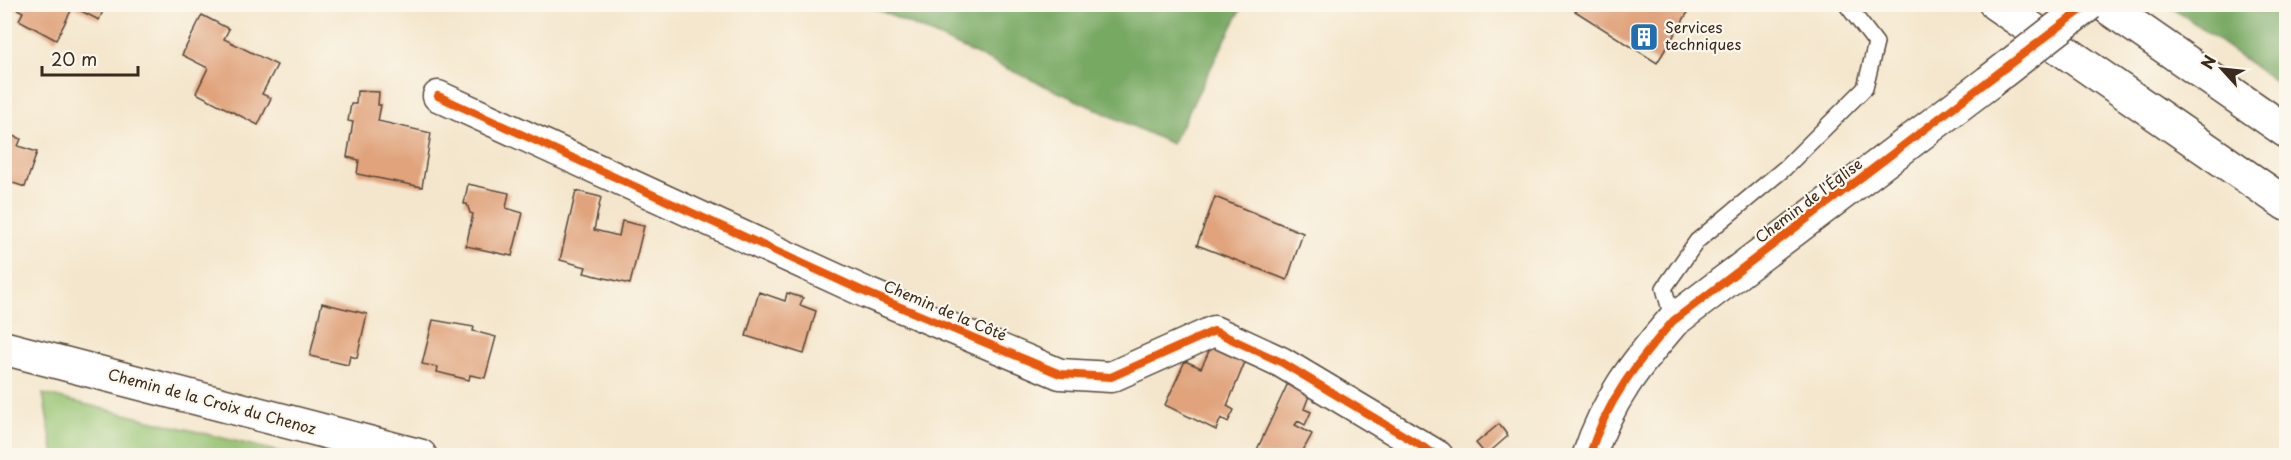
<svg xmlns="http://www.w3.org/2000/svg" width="2291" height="460" font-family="'Playpen Sans',sans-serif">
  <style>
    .green { fill: #95c371; stroke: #687648; stroke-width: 1.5 }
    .forest { fill: #78a963; stroke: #5a6a40; stroke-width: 1.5 }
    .building { fill: #e0a37b }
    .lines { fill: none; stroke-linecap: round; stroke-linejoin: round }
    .service-casing { stroke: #574638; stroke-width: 18 }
    .minor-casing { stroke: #574638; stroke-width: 33 }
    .tertiary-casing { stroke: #574638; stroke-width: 36 }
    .motorway-casing { stroke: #574638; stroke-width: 36 }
    .service { stroke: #fff; stroke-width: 15 }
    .minor { stroke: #fff; stroke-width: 30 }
    .tertiary { stroke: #fff; stroke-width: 33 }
    .motorway { stroke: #fff; stroke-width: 33 }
    .tertiary-bridge-casing { stroke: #574638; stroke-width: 36; stroke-linecap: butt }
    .tertiary-bridge { stroke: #fff; stroke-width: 33 }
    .cycleway-casing { stroke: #fbf7ec; stroke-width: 11 }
    .cycleway { stroke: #e8590c; stroke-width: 8 }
    .labels { text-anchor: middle; stroke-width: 4.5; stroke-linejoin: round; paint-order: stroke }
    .poi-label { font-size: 15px; fill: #3b2a1e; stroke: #fbf7ec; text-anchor: start }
    .street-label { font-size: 15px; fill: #3b2a1e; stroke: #fbf7ec }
  </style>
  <rect width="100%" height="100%" fill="#fbf7ec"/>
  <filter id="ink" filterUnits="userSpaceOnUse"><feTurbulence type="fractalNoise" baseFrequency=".0167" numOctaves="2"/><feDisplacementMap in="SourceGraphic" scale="12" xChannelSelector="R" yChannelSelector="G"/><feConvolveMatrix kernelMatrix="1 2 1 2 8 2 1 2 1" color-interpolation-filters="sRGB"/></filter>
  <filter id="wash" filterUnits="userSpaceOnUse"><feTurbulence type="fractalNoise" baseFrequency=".008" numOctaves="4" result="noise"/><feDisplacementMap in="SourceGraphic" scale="24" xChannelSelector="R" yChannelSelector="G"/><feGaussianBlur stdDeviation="1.35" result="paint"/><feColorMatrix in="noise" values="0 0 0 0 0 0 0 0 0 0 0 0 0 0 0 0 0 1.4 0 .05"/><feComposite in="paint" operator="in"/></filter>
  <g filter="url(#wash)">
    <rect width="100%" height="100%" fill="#f4e6cc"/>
    <path class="green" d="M43,394L292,455H54Z"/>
    <path class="forest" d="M868,5H1243L1172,144Z
      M2169,5H2286V89Z"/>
    <g id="blocks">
      <path class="building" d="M8,4H106L99,20L73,7L56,40L19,20L23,12Z
        M1579,4H1693L1657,63L1575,11Z
        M202,15L229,29L224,39L277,65L262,94L271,98L258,125L196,93L208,68L182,55Z
        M357,91L379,92L378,105H381L378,121L431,133L422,187L357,174L359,160L347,157L353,122L348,121L351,104H356Z
        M4,133L21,139L18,146L37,152L25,187L4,180Z
        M468,184L509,193L506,208L523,213L512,256L466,246L473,214L470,213L467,204H464Z
        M576,191L601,197L594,230L619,236L622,221L644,226L630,284L584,273L586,267L560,260Z
        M1215,197L1303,233L1287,280L1197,245Z
        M759,292L785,301L787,293L803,298L800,305L816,311L804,354L746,336Z
        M322,303L367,314L357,358L350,356L348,365L310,356Z
        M433,320L474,327L473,331L496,337L485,378L470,375L469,380L437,372L438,367L422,364Z
        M1212,345L1245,362L1227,406L1234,410L1228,422L1221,418L1216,430L1165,405L1185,361L1201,368Z
        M1289,381L1311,391L1304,409L1311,412L1305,425L1298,421L1295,425L1312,434L1300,456H1254Z
        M1499,424L1508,436L1486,455L1476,443Z"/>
    </g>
  </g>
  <g filter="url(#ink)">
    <use href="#blocks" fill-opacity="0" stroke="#574638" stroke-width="1.5"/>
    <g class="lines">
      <g class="service-casing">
        <path id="service" d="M1673,321L1664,288L1697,241L1785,168L1865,88L1876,43L1846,4"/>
      </g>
      <g class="minor-casing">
        <path id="minor" d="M438,96L867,293L1060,374L1111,377L1214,331L1281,362L1438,456"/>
      </g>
      <g class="tertiary-casing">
        <path id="tertiary" d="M4,348L420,456
          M1589,456C1608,399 1635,365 1673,321L1989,82"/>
      </g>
      <g class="motorway-casing">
        <path id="motorway" d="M1996,4L2286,204
          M2103,4L2286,131"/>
      </g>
      <use href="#service" class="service"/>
      <use href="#minor" class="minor"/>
      <use href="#tertiary" class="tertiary"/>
      <use href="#motorway" class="motorway"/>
      <g class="tertiary-bridge-casing">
        <path id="tertiary-bridge" d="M1989,82L2089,4"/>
      </g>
      <use href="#tertiary-bridge" class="tertiary-bridge"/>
      <g class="cycleway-casing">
        <path id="cycleway" d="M438,96L867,293L1060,374L1111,377L1214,331L1281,362L1438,456
          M1589,456C1608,399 1635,365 1673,321L2089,4"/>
      </g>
      <use href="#cycleway" class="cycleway"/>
    </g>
  </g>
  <defs>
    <g id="building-square" transform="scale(1.5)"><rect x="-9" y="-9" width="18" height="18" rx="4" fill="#1f6fb2" stroke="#fbf7ec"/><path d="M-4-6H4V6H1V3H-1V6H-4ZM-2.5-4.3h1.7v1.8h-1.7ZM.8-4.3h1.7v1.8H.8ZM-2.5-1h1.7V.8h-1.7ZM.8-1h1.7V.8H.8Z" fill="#fff"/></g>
  </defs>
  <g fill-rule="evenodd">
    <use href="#building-square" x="1644" y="37"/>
  </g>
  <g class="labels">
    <g class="poi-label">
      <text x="1665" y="33">Services<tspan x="1665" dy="17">techniques</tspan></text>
    </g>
    <g class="street-label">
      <text transform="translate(1809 201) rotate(-37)" y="5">Chemin de l'Église</text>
      <text transform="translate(945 311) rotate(23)" y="5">Chemin de la Côté</text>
      <text transform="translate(212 402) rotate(15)" y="5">Chemin de la Croix du Chenoz</text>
    </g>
  </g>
  <rect width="2291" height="460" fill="none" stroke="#fbf7ec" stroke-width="24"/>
  <g transform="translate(2222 69) rotate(297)" stroke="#fbf7ec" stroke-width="4.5" paint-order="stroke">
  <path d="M0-4.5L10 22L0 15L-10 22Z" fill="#3b2a1e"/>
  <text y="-9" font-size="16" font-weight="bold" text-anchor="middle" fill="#3b2a1e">N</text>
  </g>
  <path d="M42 66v9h96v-9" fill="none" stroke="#3b2a1e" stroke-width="3"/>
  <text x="51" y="66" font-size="18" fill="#3b2a1e" stroke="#fbf7ec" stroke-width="4.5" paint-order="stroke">20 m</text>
</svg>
